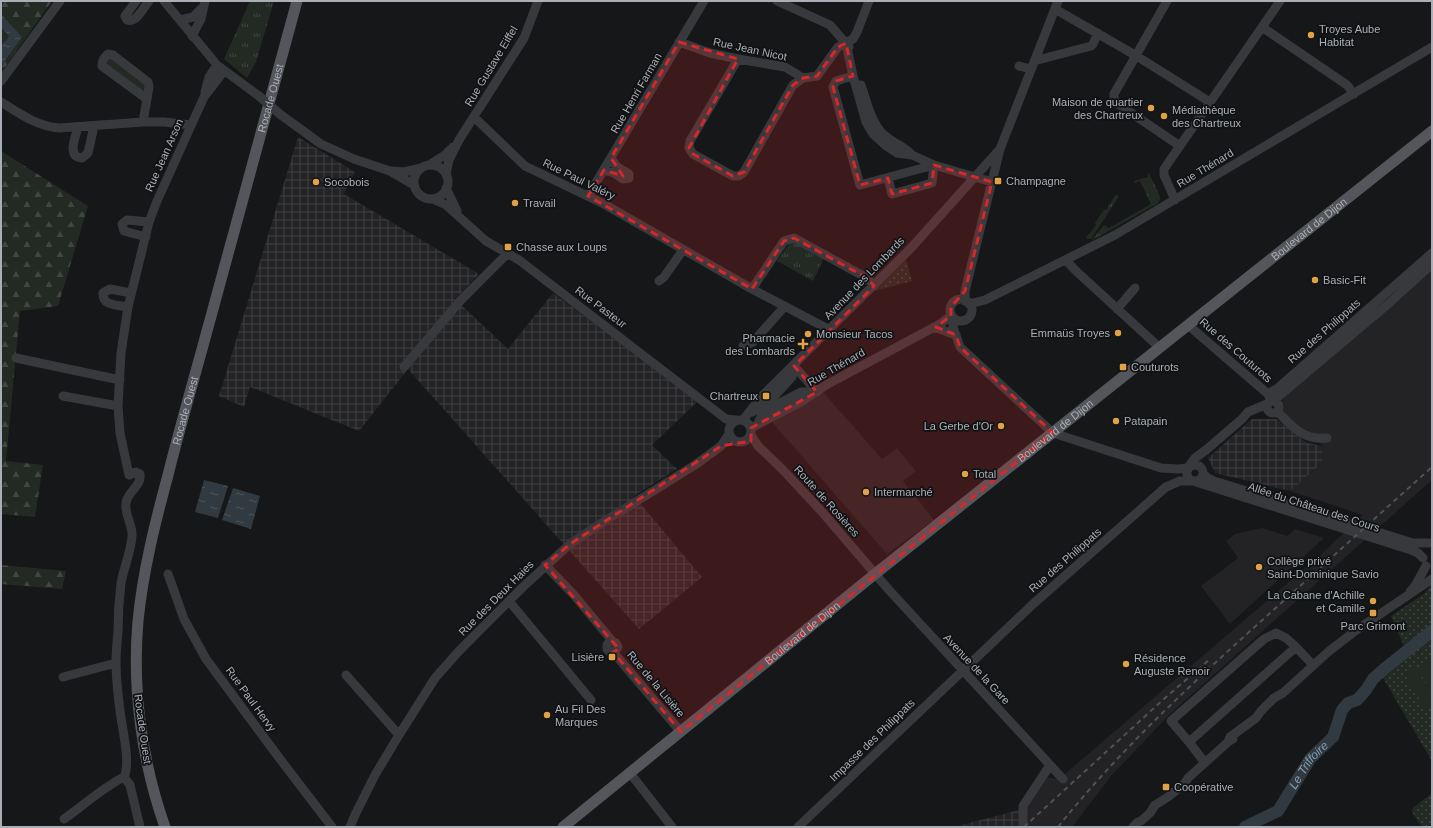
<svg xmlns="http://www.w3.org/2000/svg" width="1433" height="828" font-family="Helvetica,sans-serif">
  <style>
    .built { fill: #232325 }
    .industrial { fill: url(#industrial-grid) }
    .grass { fill: url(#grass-tufts) }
    .forest { fill: url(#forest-firs) }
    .park { fill: url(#park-dots) }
    .pitch { fill: #232a23 }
    .water { fill: url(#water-ripples) }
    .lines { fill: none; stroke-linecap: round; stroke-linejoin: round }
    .river { stroke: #313a40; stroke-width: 12 }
    .minor { stroke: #38393d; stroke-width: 9 }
    .major { stroke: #54565c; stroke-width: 11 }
    .rail { stroke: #4f5156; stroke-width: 2; stroke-dasharray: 5 4; stroke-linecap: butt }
    .minor-bridge { stroke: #38393d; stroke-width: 9 }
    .marked { fill: #d62828; fill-opacity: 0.2; stroke: #d62828; stroke-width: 3; stroke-dasharray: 8 5; stroke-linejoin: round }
    .poi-dot { fill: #e1a145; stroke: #111213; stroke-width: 1.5 }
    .labels { text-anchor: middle; stroke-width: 3.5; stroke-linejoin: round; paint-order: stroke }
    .poi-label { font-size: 11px; fill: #aaafb7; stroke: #111213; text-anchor: start }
    .street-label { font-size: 11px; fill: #aaafb7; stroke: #111213 }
    .water-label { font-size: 12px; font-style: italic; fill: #849eaf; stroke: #111213 }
  </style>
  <defs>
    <pattern id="industrial-grid" width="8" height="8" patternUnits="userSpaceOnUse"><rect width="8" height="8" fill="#232325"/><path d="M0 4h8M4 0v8" fill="none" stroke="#404042"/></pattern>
    <pattern id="grass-tufts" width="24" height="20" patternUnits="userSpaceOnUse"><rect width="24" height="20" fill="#232a23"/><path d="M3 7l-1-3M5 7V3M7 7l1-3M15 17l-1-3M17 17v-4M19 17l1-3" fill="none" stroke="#404641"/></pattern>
    <pattern id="forest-firs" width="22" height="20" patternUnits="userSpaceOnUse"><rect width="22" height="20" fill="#232a23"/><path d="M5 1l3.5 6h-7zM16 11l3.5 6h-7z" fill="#404641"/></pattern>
    <pattern id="park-dots" width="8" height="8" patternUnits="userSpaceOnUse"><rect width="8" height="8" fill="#232a23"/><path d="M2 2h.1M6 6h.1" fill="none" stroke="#404641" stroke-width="1.8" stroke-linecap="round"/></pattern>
    <pattern id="water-ripples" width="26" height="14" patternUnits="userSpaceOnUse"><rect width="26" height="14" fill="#313a40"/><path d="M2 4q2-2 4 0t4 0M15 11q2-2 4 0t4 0" fill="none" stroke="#4c5459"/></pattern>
  </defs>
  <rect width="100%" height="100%" fill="#161718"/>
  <path class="built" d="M1432,261V480L1171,713L1112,775L1072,827H1013L1027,808L1046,777L1059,779L1317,558L1363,515L1290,491L1322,463L1323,446L1283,413L1282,393Z
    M823,392L882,459L897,448L916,471L903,481L934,520L887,554L772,422Z
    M1262,528L1287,536L1295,529L1324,538L1230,624L1201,586L1238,558L1226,541L1235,534Z"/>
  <path class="industrial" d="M298,137L355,172L344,194L479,274L455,299L508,349L553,293L699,400L652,445L677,469L634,496L702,577L639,629L408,369L359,431L250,387L244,407L219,396Z
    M1252,419H1276L1307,443L1323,446L1322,463L1290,491L1215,473L1208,458Z
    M1027,808L1013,827H954Z"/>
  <path class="grass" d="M250,1H274L256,62L247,78L224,59Z
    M111,57L144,81L145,89L140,91L106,66L105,61Z
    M1148,173C1150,175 1159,193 1160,197C1160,200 1160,200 1158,203L1091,241L1104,225L1109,228L1151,204L1140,181L1135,183L1134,181L1148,177Z
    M1116,194L1118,196V198L1091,239H1088L1086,238L1096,225L1095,223L1104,210H1106Z
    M794,242L824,258L813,281L777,261L790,243Z"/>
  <path class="forest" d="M1,1H52L1,73Z
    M1,151L88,206L58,306L20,311L6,461L43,465L35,517L1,514Z
    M1,565L66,571L62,589L1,584Z"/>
  <path class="park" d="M906,259L912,281L874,291Z
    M1432,584V761L1380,673L1406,651L1391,616L1425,593Z
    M1432,793V827H1422L1412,812L1413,808Z"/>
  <path class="pitch" d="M1432,659V692L1417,668Z
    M1416,668L1432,696V707L1426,711L1405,675Z"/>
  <path class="water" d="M1,14L22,37L1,66V48L9,36L1,27Z
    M204,480L228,486L218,518L195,512Z
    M233,488L260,496L251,529L222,520Z"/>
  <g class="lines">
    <path class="river" id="s1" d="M1245,827L1278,811L1310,759L1333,737L1342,710L1348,703L1357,700L1366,690L1373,679L1384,669L1432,631"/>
    <path class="minor" d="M136,1L125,16L127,20C137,23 143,8 149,1
      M164,1L217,65L259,96
      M777,1L830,25L849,47
      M1167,1L1114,94V99L1118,104L1180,146
      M1055,9L1135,55L1210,102
      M180,20L193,17L203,7
      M1262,27L1347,85L1354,94
      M192,36L201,19L205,1
      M679,42L710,53L738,59L785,67L803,78L817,76L838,47L853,39L857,32L869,1
      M846,43L853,76L866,122L873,134L885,145L897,153L912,155L934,165L992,182
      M738,59L690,141L689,148L693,154L733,176H739L744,172L793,85L803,78
      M1034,61L1091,46L1093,44L1098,33
      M1019,66L1031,69
      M853,76L836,81L833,87L860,185L934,165L932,183L892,194L888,178
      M1,81L60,1
      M861,85C866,100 872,124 883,134C891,142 904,146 911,154
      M205,92L209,77L217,65
      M1,102C20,114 37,126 59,128L143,122H164L191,125
      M281,115L321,144L354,159L390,171L414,185
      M474,117L525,166L604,204L752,289L830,330
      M143,122L149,87L148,82L113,55L108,54C104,58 102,60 102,66L147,99
      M78,127C76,136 66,157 82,158L88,153L94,126
      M429,165L445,155L453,147
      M414 182a17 17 0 1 1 34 0a17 17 0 1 1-34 0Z
      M604,170L614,173L623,179L629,178V174L617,167L611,158
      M392,171L404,172L421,168
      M446,174L449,160L459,140L524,38L538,1
      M446,188L457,211
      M588,196L704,1
      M433,199L446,205L486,241L519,260L726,419L736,420
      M1175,200L1164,175V169L1280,1
      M146,237L124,231L122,224L127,220L149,222
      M1066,260L1075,270L1160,348
      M659,281L664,277L683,250
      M752,289L784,241L794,238L867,278L874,286
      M950 310a11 11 0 1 1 22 0a11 11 0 1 1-22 0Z
      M965,301V291L1000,149L1058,1
      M969,304L985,300L1115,235L1432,47
      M128,307C118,305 102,306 103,293L110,289L131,293
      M1117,309L1135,288
      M953,318V327L960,347L1053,433L1161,468L1178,469L1188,468
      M1188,325L1268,394L1270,399
      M934,327L956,335
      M743,346L753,342L785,306
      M16,358L120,380
      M794,366L817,392
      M404,367L461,300L508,253
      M1268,394L1278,388L1432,253
      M63,396L118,406
      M1267 407a6 6 0 1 1 12 0a6 6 0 1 1-12 0Z
      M1273,401L1388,304L1432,264
      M1277,411C1291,426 1304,441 1327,438
      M752,412L768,403L792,377L794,366
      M729 431a11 11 0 1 1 22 0a11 11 0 1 1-22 0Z
      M743,420L761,397L911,248L1000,149
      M757,425L762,415L778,404L801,392H817
      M751,428L801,402L826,385L940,324L951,316
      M751,435L758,446L783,470L823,513L889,590L1063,779
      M1187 473a8 8 0 1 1 16 0a8 8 0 1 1-16 0Z
      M1189,466L1195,458L1206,450L1242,419L1248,412L1267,404
      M1203,474L1208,478L1214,481L1413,543H1429
      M1196,482L1411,550L1418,553L1423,558
      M545,565L574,595L613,642
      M168,574L184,619L206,659L280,759L332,827
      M1410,592L1415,586L1426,566
      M509,601L591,700
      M613,652L616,650L618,647L616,643L613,642H609L607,645V649L610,652H613L681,732
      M346,675L399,735
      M63,677L116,663
      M1189,742L1171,721L1264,639L1276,633L1286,638L1296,647
      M1228,742L1230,737L1256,718L1261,711L1274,698L1283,693L1328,652L1355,631L1432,579
      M1205,763L1189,742L1296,647L1313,665
      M630,773L672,827
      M64,819C84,805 102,788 124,777
      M140,827L130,785L124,777C131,763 122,728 120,711C118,695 116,678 116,662C116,652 117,642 118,632C118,616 119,599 121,583C124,567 131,552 132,536C133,524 124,515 126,503C127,492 142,486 140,474L136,472L129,475L120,433L118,406L121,353L128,307L149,222L157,201L204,97L224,71
      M350,827L355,815L375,775L399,735L435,678L459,651L524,586L570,544L600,524L695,465L721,446L729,434
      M798,827L1032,605L1166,487L1180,481H1191
      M1023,827V806L1050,765
      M1133,827L1138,822L1141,821L1150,813L1155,805L1168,797L1185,783L1188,778L1228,742L1233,739"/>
    <g class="major">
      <path id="s2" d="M165,827C142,762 132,690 138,621C143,571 155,523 168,475C180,427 194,379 207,331C237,221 267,111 297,1"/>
      <path id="s3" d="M563,827L875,574L1432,131"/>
    </g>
    <path class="rail" d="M1024,827L1165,698L1209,660
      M1058,827C1118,752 1188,687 1259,623C1317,571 1374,519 1432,467"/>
    <path class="minor-bridge" d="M259,96L281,115"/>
  </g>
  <path class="marked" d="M679,42L738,59L689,148L693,154L733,176L744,172L793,85L803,78L817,76L838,47L846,43L853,76L836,81L833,87L860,185L888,178L892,194L932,183L934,165L992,182L965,291L951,307V316L936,327L956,335L960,347L1053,433L681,732L613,652L619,649L545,565L570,544L721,446L751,441V428L817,392L794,366L874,286L867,278L794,238L784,241L752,289L588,196L604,170L623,176L611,158Z"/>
  <g class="poi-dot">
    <circle cx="1311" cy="35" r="4"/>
    <circle cx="1151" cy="108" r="4"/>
    <circle cx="1164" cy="116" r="4"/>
    <rect x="994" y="177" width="8" height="8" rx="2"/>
    <circle cx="316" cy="182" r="4"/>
    <circle cx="515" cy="203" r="4"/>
    <rect x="504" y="243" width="8" height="8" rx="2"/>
    <circle cx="1315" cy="280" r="4"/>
    <circle cx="1118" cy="333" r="4"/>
    <circle cx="808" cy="334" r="4"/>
    <path d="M801 338h4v4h4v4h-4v4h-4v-4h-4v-4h4z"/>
    <rect x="1119" y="363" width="8" height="8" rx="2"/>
    <rect x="762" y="392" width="8" height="8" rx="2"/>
    <circle cx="1116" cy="421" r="4"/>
    <circle cx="1001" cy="426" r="4"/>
    <circle cx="965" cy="474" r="4"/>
    <circle cx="866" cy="492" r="4"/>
    <circle cx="1259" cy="567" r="4"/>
    <circle cx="1373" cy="601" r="4"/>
    <rect x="1369" y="609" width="8" height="8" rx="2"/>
    <rect x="608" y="653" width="8" height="8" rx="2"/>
    <circle cx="1126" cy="664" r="4"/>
    <circle cx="547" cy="715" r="4"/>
    <rect x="1162" y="783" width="8" height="8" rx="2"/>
  </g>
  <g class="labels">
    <g class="poi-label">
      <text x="1319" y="33">Troyes Aube<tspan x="1319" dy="13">Habitat</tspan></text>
      <text x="1143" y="106" text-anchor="end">Maison de quartier<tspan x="1143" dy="13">des Chartreux</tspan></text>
      <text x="1172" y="114">Médiathèque<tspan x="1172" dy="13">des Chartreux</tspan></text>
      <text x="1006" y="185">Champagne</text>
      <text x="324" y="186">Socobois</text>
      <text x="523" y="207">Travail</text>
      <text x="516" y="251">Chasse aux Loups</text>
      <text x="1323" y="284">Basic-Fit</text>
      <text x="1110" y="337" text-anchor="end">Emmaüs Troyes</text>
      <text x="816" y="338">Monsieur Tacos</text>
      <text x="795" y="342" text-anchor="end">Pharmacie<tspan x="795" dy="13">des Lombards</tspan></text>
      <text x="1131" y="371">Couturots</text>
      <text x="758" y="400" text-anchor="end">Chartreux</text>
      <text x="1124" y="425">Patapain</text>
      <text x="993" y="430" text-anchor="end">La Gerbe d'Or</text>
      <text x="973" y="478">Total</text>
      <text x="874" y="496">Intermarché</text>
      <text x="1267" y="565">Collège privé<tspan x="1267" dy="13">Saint-Dominique Savio</tspan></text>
      <text x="1365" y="599" text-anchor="end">La Cabane d'Achille<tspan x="1365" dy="13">et Camille</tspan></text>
      <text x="1373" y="630" text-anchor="middle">Parc Grimont</text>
      <text x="604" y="661" text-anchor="end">Lisière</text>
      <text x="1134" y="662">Résidence<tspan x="1134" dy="13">Auguste Renoir</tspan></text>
      <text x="555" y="713">Au Fil Des<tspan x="555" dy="13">Marques</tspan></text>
      <text x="1174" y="791">Coopérative</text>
    </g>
    <g class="street-label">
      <text transform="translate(750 49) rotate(12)" y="4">Rue Jean Nicot</text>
      <text transform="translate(491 66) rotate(-59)" y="4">Rue Gustave Eiffel</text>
      <text transform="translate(636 93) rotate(-60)" y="4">Rue Henri Farman</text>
      <text dy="4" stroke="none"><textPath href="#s2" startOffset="749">Rocade Ouest</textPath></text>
      <text transform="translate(164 155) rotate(-66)" y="4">Rue Jean Arson</text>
      <text transform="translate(1205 168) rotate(-31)" y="4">Rue Thénard</text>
      <text transform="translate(579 179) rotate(26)" y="4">Rue Paul Valéry</text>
      <text dy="4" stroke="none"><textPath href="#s3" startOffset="956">Boulevard de Dijon</textPath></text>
      <text transform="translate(864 278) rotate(-46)" y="4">Avenue des Lombards</text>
      <text transform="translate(601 307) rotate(37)" y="4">Rue Pasteur</text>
      <text transform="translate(1324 331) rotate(-41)" y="4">Rue des Philippats</text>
      <text transform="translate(1236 350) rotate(41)" y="4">Rue des Couturots</text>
      <text transform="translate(836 367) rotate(-30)" y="4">Rue Thénard</text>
      <text dy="4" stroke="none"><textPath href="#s2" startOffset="425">Rocade Ouest</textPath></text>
      <text dy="4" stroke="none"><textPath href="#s3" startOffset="632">Boulevard de Dijon</textPath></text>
      <text transform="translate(827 501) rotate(48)" y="4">Route de Rosières</text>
      <text transform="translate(1314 507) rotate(18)" y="4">Allée du Château des Cours</text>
      <text transform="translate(1065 560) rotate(-41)" y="4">Rue des Philippats</text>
      <text transform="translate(496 598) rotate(-45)" y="4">Rue des Deux Haies</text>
      <text dy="4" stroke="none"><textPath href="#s3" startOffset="308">Boulevard de Dijon</textPath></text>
      <text transform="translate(977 669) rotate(47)" y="4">Avenue de la Gare</text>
      <text transform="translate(656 684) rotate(50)" y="4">Rue de la Lisière</text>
      <text transform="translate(251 699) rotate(54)" y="4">Rue Paul Hervy</text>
      <text transform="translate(143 729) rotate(82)" y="4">Rocade Ouest</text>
      <text transform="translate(872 740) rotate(-44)" y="4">Impasse des Philippats</text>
    </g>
    <g class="water-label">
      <text dy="4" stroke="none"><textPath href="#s1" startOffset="92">Le Triffoire</textPath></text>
    </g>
  </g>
  <rect width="1433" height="828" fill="none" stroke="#aaafb7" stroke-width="4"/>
</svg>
